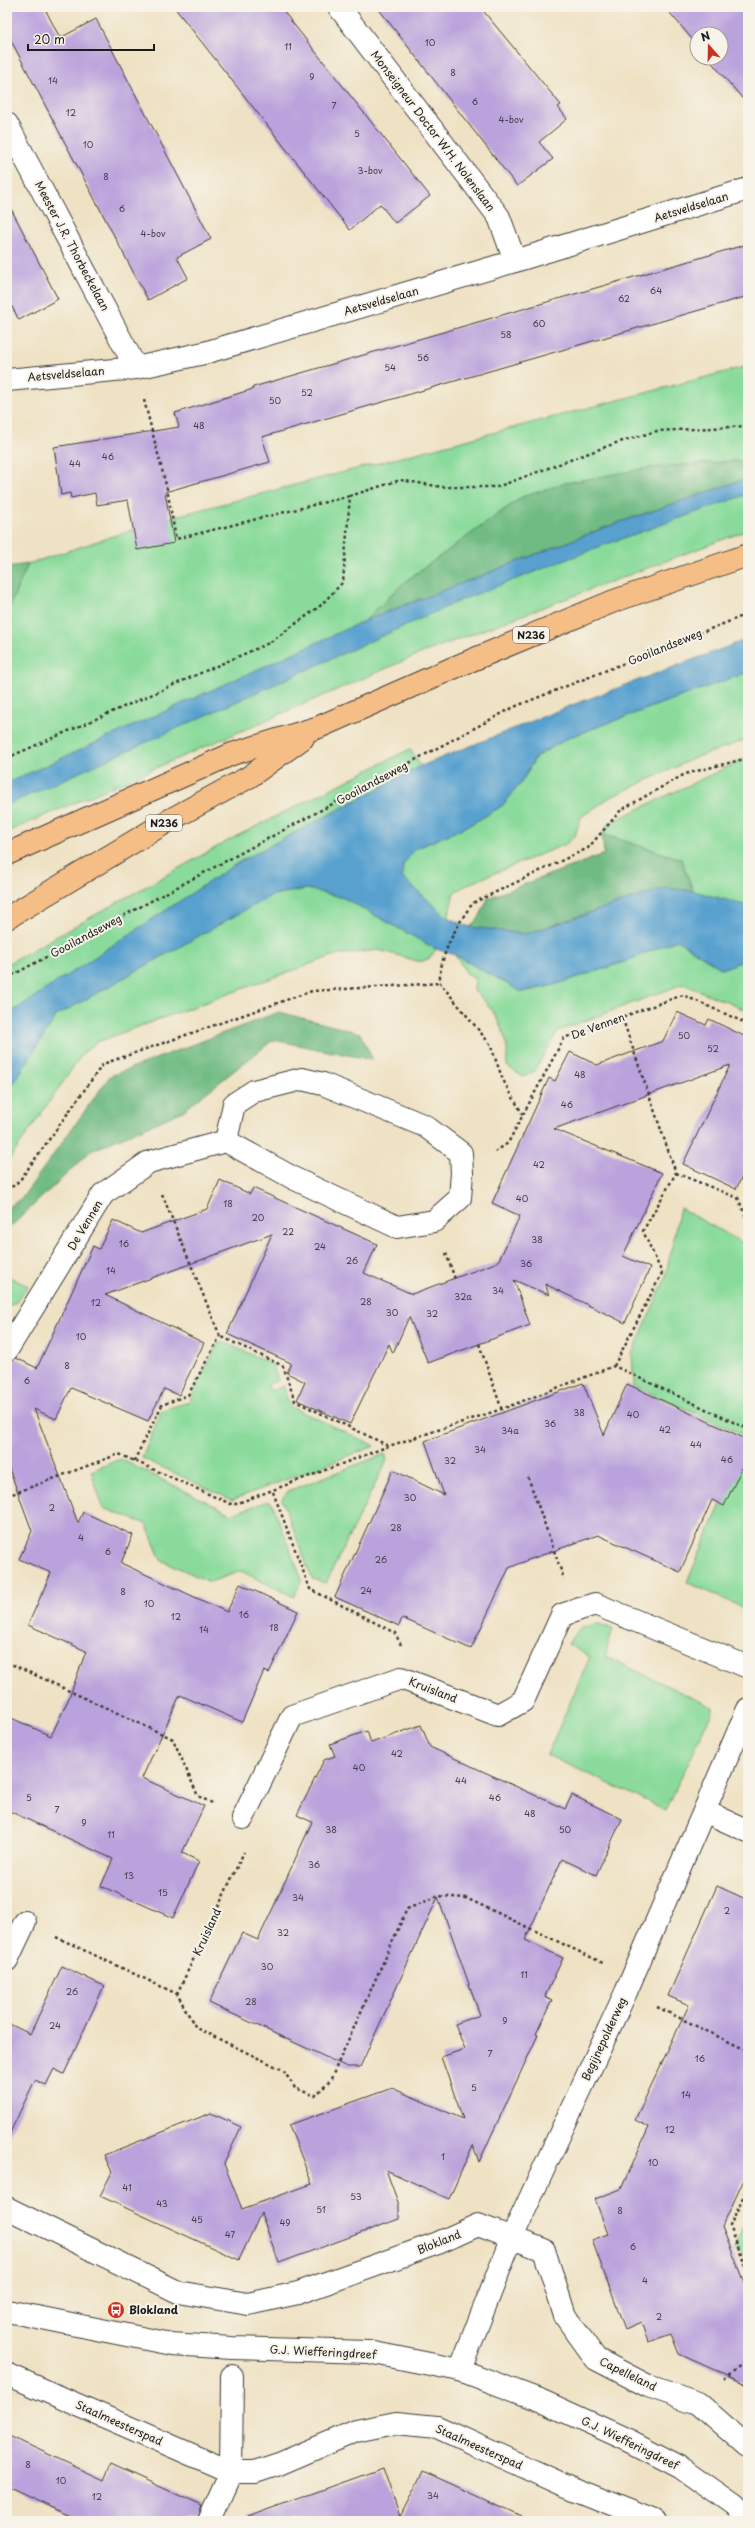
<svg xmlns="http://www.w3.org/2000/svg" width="755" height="2528" font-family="'Playpen Sans',sans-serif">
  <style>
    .green { fill: #8adb9b; stroke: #537c5c }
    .forest { fill: #6fbb83; stroke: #466c50 }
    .water { fill: #58a1cf; stroke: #3a5e76 }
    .building { fill: #baa2dc }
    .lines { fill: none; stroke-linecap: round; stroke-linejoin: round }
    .pedestrian-casing { stroke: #3c3a35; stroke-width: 24 }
    .minor-casing { stroke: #3c3a35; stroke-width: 24 }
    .tertiary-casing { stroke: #3c3a35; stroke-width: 24 }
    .primary-casing { stroke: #3c3a35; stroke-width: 24 }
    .path { stroke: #3c3a35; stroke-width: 2.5; stroke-dasharray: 3 3; stroke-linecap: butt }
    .pedestrian { stroke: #fff; stroke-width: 22 }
    .minor { stroke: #fff; stroke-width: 22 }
    .tertiary { stroke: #fff; stroke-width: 22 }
    .primary { stroke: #f6be87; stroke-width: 22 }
    .labels { text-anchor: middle; stroke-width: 4; stroke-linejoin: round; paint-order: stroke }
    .number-label { font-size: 9px; fill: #443e4c }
    .shield { fill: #f7f3e8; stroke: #5e5c59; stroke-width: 1 }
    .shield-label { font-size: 10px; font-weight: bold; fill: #1c1c1c }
    .street-label { font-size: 11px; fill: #1c1c1c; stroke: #f7f3e8 }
    .poi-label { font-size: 11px; font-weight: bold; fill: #1c1c1c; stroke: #f7f3e8; text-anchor: start }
  </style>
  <rect width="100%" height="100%" fill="#f7f3e8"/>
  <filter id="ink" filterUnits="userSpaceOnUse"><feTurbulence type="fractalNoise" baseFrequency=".025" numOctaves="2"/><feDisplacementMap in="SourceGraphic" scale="8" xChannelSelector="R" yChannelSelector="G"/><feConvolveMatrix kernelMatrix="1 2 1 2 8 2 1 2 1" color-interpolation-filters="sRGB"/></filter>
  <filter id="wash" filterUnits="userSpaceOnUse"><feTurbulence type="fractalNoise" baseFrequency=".012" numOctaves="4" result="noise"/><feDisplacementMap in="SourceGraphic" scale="16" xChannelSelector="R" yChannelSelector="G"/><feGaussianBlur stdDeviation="0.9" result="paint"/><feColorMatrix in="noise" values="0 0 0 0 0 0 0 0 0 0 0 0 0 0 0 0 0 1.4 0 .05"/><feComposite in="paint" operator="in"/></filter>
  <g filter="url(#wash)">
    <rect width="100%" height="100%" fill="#efe2c4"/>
    <path class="green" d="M748,366V460L648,468L522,497L407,580L365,621L609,526L748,478V530L422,653L7,832V612L28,564L165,519Z
      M748,672V739L695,758L609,798L581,817L575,836L566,844L473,882L454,892L448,918L402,877L403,865L415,849L470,825L502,806L521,783L536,757L570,737Z
      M410,749L421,766L239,862L7,1015V964L233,838Z
      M748,757V906L693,891L681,859L602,834L609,823Z
      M307,889L344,898L436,949L430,958L423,961H417L379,950L335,955L97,1042L83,1053L7,1163V1094L56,1016L272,895Z
      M677,940L722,969L748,959V1011L683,984L558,1031L534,1072L523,1077L507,1066C506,1059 508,1054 507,1048C503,1025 491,1005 474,991L475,979L467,974L455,955L522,992L554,985L624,962Z
      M680,1208L748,1246V1437L634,1386L632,1354L665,1279Z
      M7,1276L28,1286L18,1301L7,1307Z
      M224,1342L272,1364L278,1380L267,1385L271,1391L284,1386L289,1406L375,1446L232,1500L142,1458L162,1410L189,1402L218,1343Z
      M748,1448V1610L687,1582L724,1497Z
      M385,1454L387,1460L326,1583L312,1579L282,1499L288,1491Z
      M120,1459L232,1514L268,1501L272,1503L302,1580L294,1597L241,1571L210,1582L161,1560L146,1524L103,1508L91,1471Z
      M599,1624L613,1629L605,1656L714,1708L666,1810L547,1755L590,1657L568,1644C576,1630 583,1625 599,1624Z
      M748,2218V2257L734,2251Z"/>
    <path class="forest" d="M748,460V478L609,526L364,621L407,580L522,497L565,483L648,468Z
      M28,564L7,612V567Z
      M602,834L681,859L693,891L665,888L526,934L470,927L479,918L488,898L604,854Z
      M279,1012L360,1033L373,1060L273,1040L183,1111L91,1151L7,1230V1208L22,1198L110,1076Z"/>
    <path class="water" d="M748,478V494L604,545L464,599L7,805V783L364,621L609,526Z
      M748,639V672L570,737L536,756L521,783L502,806L470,825L415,849L403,865L402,877L448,918L470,927L526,934L665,888L693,891L748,906V959L722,969L677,940L624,962L554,985L522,992L455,955L436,949L344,898L307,889L272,895L56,1016L7,1094V1015L239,862L421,766L567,707Z"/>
    <g id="blocks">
      <path class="building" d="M7,7H44L60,38L96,19L211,239L177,257L188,278L148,300L7,33Z
        M174,7H280L430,196L395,223L380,204L350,230Z
        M377,7H480L561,105L558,107L567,119L539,142L553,159L517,186Z
        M665,7H748V105L708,58H721V34H697V45Z
        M7,201L58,299L19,320L7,297Z
        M748,244V296L262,437L270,462L165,492L174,543L137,550L128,500L97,505L95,493L71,498L70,493L61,495L54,447L179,427L175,413L253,389V387Z
        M677,1012L706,1025L709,1019L744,1036L748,1027V1164L736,1189L683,1164L730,1065L554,1129L662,1173L623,1256L650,1268L625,1323L545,1284L549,1295L514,1280L530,1325L428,1363L409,1317L393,1353L389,1344L350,1424L297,1400L305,1382L287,1373L291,1363L227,1334L272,1234L105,1295L204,1343L179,1395L164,1389L148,1421L71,1388L56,1419L34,1409L78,1523L83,1512L133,1535L121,1563L227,1612L240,1584L298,1611L269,1673L264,1671L242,1722L180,1695L142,1778L204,1806L182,1853L199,1861L173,1918L101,1886L113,1859L7,1810V1716L51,1736L69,1698L86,1651L28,1625L51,1573L19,1559L32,1531L7,1463V1362L16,1358L37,1368L93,1246L99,1249L113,1220L141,1233L207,1209L220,1180L250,1194L253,1188L377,1244L364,1273L412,1294L498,1262L520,1216L492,1203L549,1078L555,1081L570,1052L597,1065L663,1041Z
        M583,1383L604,1435L627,1384L748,1440V1455L724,1506L712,1500L680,1572L598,1535L528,1560L509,1568L471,1649L402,1618L399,1626L335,1597L393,1470L444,1495L425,1441Z
        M421,1725L430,1747L565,1809L572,1795L622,1819L596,1875L562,1859L525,1940L563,1958L545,1996L552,2000L536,2034L538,2035L479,2162L473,2145L449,2199L386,2170L399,2205V2219L279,2263L261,2213L239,2260L100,2196L112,2172L104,2155L211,2113L241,2127L224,2164L242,2209L312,2184L289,2125L392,2088L463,2119L441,2057L465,2049L455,2024L480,2015L438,1897L360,2067H347L209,2003L242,1933L258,1940L273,1908L312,1822L297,1815L324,1760L335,1756L330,1744L367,1731L371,1743Z
        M717,1886L748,1900V2171L722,2227L748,2291V2385L679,2354L671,2334L648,2342L641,2322L625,2329L592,2240L608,2234L595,2199L621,2189L649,2127L635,2120L689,2005L668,1996Z
        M62,1966L104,1986L64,2074L54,2069L46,2085L35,2080L7,2139V2023L30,2034Z
        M7,2435L104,2480L111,2464L202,2506L197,2521H83L7,2486Z
        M383,2468L400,2517L423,2471L532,2521H248L247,2517Z"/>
    </g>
  </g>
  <g filter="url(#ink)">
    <use href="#blocks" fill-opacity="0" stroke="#3c3a35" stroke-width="1"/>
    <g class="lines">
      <g class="pedestrian-casing">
        <path id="pedestrian" d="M7,1960L25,1922
          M231,2472L232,2376"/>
      </g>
      <g class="minor-casing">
        <path id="minor" d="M339,7L499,217L515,261
          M7,124L136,368
          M7,1350L103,1194L149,1162L226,1141L295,1179L397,1227L434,1221L460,1198L462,1173L461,1153L425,1126L323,1084L302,1079L254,1091L234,1104L226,1141
          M704,1811L748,1831
          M243,1818L292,1716L401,1678L498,1715L523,1701L562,1615L595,1604L748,1667
          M7,2208L178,2292L248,2304L298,2293L438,2243L478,2225L544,2250L565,2316L596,2359L648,2386L698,2403L748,2447
          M460,2370L512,2237L626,1992L748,1709
          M7,2374L231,2472H255L279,2464L356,2431L396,2423L437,2427L562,2484L654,2521
          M209,2521L231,2472"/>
      </g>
      <g class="tertiary-casing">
        <path id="tertiary" d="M7,380L136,368L204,353L515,261L748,189
          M7,2311L171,2344L232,2348L369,2352L460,2370L542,2401L630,2441L680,2467L734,2505L748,2518"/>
      </g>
      <g class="primary-casing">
        <path id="primary" d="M7,854L232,754L319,727L453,668L614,601L748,555
          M7,918L168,821L249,777L303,738"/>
      </g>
      <path class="path" d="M144,400L167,489L176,539L350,496
        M7,758L269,643L319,607L343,582L350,496L400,480L442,487H497L616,443L657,431L748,426
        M7,978L514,707L748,614
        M523,1115L503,1080L490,1044L440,983C438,958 458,922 473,903L588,848L621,810L685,774L748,758
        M495,1152L508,1143L564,1038L683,995L748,1024
        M676,1173L738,1198L748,1222
        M7,1191L20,1180L103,1064L312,991L440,983
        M162,1194L220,1336L283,1366L295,1401L389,1446
        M446,1253L455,1279
        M479,1344L503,1413
        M614,1366L662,1273L643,1231L676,1173L622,1017
        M134,1461L162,1405L188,1395L220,1336
        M528,1477L564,1579
        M273,1492L310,1589L395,1633L401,1645
        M7,1496L119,1454L233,1505L389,1446L502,1409L614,1366L748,1429
        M7,1662L173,1739L198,1796L212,1803
        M56,1937L177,1994L196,2028L283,2070L295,2088L315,2096L330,2081L407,1909L438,1896L466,1898L603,1963
        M177,1994L244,1852
        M657,2007L748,2051
        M748,2186L730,2226L748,2273
        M724,2380L748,2358"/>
      <use href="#pedestrian" class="pedestrian"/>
      <use href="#minor" class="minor"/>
      <use href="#tertiary" class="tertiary"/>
      <use href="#primary" class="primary"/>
    </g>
  </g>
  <defs>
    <g id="bus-disc" transform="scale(0.9)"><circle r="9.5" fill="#c8321e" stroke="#f7f3e8"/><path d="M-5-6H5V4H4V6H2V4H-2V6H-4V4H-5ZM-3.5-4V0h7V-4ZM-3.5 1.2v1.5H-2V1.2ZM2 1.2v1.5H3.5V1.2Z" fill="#fff"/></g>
  </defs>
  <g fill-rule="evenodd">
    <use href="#bus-disc" x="116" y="2310"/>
  </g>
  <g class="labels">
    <g class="number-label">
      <text x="430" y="46">10</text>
      <text x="288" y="50">11</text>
      <text x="453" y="76">8</text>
      <text x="312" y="80">9</text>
      <text x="53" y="84">14</text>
      <text x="475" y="105">6</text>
      <text x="334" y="109">7</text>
      <text x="71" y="116">12</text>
      <text x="511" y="123">4-bov</text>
      <text x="357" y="137">5</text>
      <text x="88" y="148">10</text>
      <text x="370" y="174">3-bov</text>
      <text x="106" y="180">8</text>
      <text x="122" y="212">6</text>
      <text x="153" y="237">4-bov</text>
      <text x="656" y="294">64</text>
      <text x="624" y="302">62</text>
      <text x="539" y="327">60</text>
      <text x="506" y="338">58</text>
      <text x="423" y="361">56</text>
      <text x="390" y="371">54</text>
      <text x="307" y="396">52</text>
      <text x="275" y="404">50</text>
      <text x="199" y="429">48</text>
      <text x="108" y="460">46</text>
      <text x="75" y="467">44</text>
      <text x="684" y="1039">50</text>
      <text x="713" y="1052">52</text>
      <text x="580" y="1078">48</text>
      <text x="567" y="1108">46</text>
      <text x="539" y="1168">42</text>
      <text x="522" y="1202">40</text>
      <text x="228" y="1207">18</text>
      <text x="258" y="1221">20</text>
      <text x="288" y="1235">22</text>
      <text x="537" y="1243">38</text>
      <text x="124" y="1247">16</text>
      <text x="320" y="1250">24</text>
      <text x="352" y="1264">26</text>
      <text x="526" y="1267">36</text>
      <text x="111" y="1274">14</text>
      <text x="498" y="1294">34</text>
      <text x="463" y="1300">32a</text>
      <text x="366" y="1305">28</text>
      <text x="96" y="1306">12</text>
      <text x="392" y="1316">30</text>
      <text x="432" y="1317">32</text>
      <text x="81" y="1340">10</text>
      <text x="67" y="1369">8</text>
      <text x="27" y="1384">6</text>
      <text x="579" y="1416">38</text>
      <text x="633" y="1418">40</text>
      <text x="550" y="1427">36</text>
      <text x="665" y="1433">42</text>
      <text x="510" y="1434">34a</text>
      <text x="696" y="1448">44</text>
      <text x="480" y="1453">34</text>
      <text x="727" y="1463">46</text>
      <text x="450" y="1464">32</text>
      <text x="410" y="1501">30</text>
      <text x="52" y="1511">2</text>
      <text x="396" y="1531">28</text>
      <text x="81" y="1541">4</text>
      <text x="108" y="1555">6</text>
      <text x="381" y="1563">26</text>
      <text x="366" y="1594">24</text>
      <text x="123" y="1595">8</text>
      <text x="149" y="1607">10</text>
      <text x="244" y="1618">16</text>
      <text x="176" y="1620">12</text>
      <text x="274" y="1631">18</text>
      <text x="204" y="1633">14</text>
      <text x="397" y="1757">42</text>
      <text x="359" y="1771">40</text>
      <text x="461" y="1784">44</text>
      <text x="29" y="1801">5</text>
      <text x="495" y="1801">46</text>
      <text x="57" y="1813">7</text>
      <text x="530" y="1817">48</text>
      <text x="84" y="1826">9</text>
      <text x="331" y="1833">38</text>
      <text x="565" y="1833">50</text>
      <text x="111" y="1838">11</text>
      <text x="314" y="1868">36</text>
      <text x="129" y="1879">13</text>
      <text x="163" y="1896">15</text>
      <text x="298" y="1901">34</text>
      <text x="727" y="1914">2</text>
      <text x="283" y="1936">32</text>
      <text x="267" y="1970">30</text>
      <text x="524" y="1978">11</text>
      <text x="72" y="1995">26</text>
      <text x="251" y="2005">28</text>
      <text x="505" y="2024">9</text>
      <text x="55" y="2029">24</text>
      <text x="490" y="2057">7</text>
      <text x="700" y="2062">16</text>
      <text x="474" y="2091">5</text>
      <text x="686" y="2098">14</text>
      <text x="670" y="2133">12</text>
      <text x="443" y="2160">1</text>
      <text x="653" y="2166">10</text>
      <text x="127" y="2191">41</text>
      <text x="356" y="2200">53</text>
      <text x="162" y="2207">43</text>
      <text x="321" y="2213">51</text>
      <text x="620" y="2214">8</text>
      <text x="197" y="2223">45</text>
      <text x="285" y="2226">49</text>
      <text x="230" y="2238">47</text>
      <text x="633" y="2250">6</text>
      <text x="645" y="2284">4</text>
      <text x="659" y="2320">2</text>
      <text x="28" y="2468">8</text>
      <text x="61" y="2484">10</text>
      <text x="433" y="2499">34</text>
      <text x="97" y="2500">12</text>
    </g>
    <g class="shield">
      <rect x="513" y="627" width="36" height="16" rx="3"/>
      <rect x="146" y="815" width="36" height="16" rx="3"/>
    </g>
    <g class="shield-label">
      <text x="531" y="639">N236</text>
      <text x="164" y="827">N236</text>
    </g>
    <g class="street-label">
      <text transform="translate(433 131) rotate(53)" y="4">Monseigneur Doctor W.H. Nolenslaan</text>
      <text transform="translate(691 207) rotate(-17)" y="4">Aetsveldselaan</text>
      <text transform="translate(72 246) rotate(62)" y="4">Meester J.R. Thorbeckelaan</text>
      <text transform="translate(381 301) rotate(-16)" y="4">Aetsveldselaan</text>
      <text transform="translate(66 374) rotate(-5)" y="4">Aetsveldselaan</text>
      <text transform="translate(665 647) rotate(-22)" y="4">Gooilandseweg</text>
      <text transform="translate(372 783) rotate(-28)" y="4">Gooilandseweg</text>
      <text transform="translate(86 936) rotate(-28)" y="4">Gooilandseweg</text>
      <text transform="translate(598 1026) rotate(-20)" y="4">De Vennen</text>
      <text transform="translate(85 1225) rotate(-59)" y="4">De Vennen</text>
      <text transform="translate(433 1690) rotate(21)" y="4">Kruisland</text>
      <text transform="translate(207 1932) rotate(-65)" y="4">Kruisland</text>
      <text transform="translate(604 2039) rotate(-65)" y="4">Begijnepolderweg</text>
      <text transform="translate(439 2242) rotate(-22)" y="4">Blokland</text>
      <text transform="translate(323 2352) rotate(3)" y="4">G.J. Wiefferingdreef</text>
      <text transform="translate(628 2374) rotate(26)" y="4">Capelleland</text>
      <text transform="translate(119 2423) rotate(24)" y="4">Staalmeesterspad</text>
      <text transform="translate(630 2443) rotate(26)" y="4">G.J. Wiefferingdreef</text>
      <text transform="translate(479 2447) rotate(24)" y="4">Staalmeesterspad</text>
    </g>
    <g class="poi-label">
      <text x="129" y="2314">Blokland</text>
    </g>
  </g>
  <rect width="755" height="2528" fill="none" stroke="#f7f3e8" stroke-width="24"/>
  <g transform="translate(709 46) rotate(340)"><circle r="19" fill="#f7f3e8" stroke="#9f9d96"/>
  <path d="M0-3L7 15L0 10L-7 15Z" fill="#c8321e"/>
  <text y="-6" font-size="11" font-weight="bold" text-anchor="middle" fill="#1c1c1c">N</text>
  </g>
  <path d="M28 44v6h126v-6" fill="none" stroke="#1c1c1c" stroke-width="2"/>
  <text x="34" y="44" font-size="12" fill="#1c1c1c" stroke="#f7f3e8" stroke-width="3" paint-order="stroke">20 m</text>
</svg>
